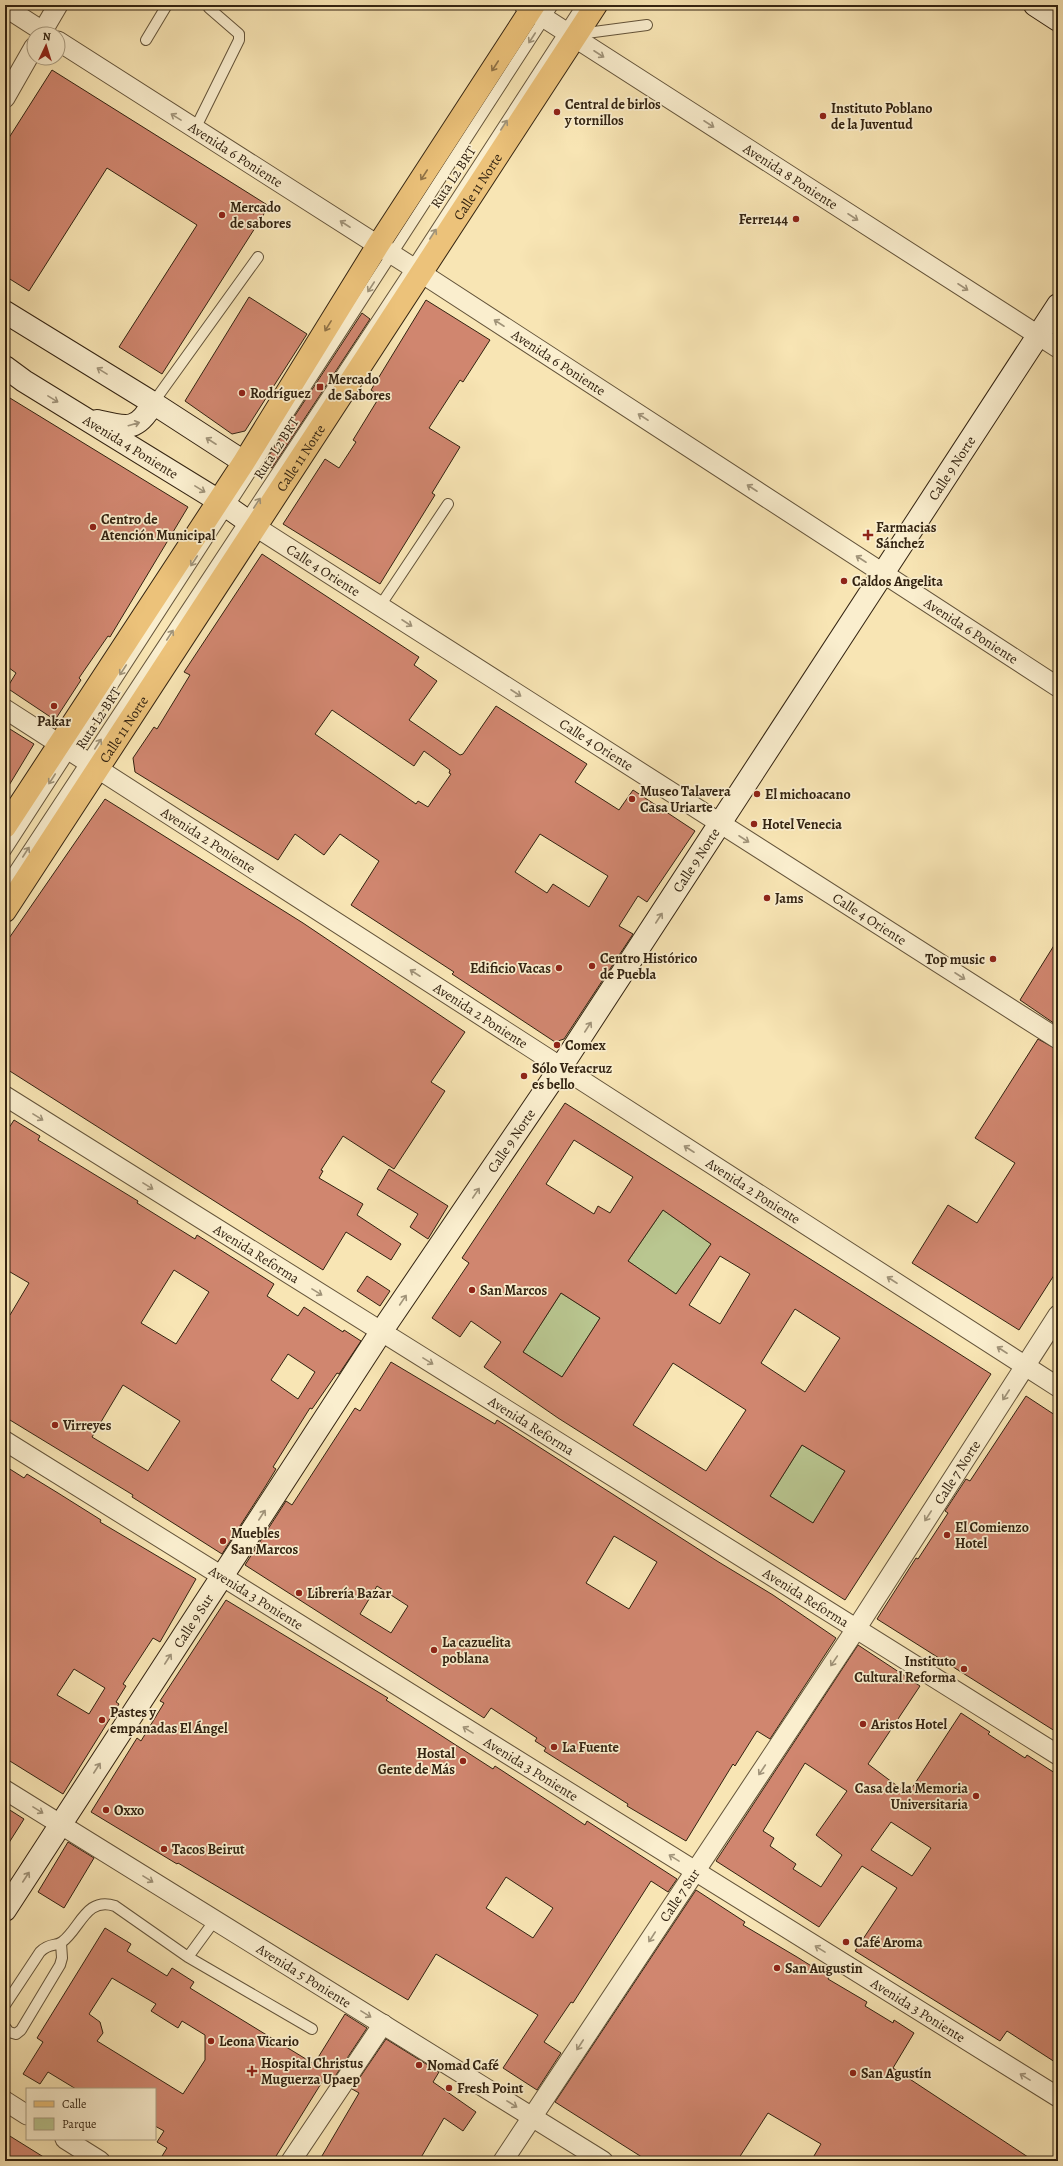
<svg xmlns="http://www.w3.org/2000/svg" width="1063" height="2166" font-family="Alegreya,serif">
  <style>
    .green { fill: #b9c690; stroke: #767450 }
    .building { fill: #d0866f; stroke: #332311; fill-rule: evenodd }
    .lines { fill: none; stroke-linecap: round; stroke-linejoin: round }
    .lane-casing { stroke: #64543a; stroke-width: 12 }
    .street-casing { stroke: #64543a; stroke-width: 21 }
    .secondary-casing { stroke: #332311; stroke-width: 24 }
    .primary-casing { stroke: #332311; stroke-width: 24 }
    .lane { stroke: #faeece; stroke-width: 10 }
    .street { stroke: #faeece; stroke-width: 19 }
    .secondary { stroke: #faeece; stroke-width: 22 }
    .primary { stroke: #ecc27a; stroke-width: 22 }
    .oneway { stroke: #a09379 }
    .oneway2 { stroke: #907246 }
    .poi-dot { fill: #8f2418; stroke: #faeece; stroke-width: 1.5 }
    .labels { text-anchor: middle; stroke-width: 3.5; stroke-linejoin: round; paint-order: stroke }
    .poi-label { font-size: 14px; font-weight: bold; fill: #332311; stroke: #faeece; text-anchor: start }
    .street-label { font-size: 14px; fill: #332311; stroke: #faeece }
  </style>
  <rect width="100%" height="100%" fill="#f8e5b4"/>
  <filter id="stains"><feTurbulence type="fractalNoise" baseFrequency=".005" numOctaves="4"/><feColorMatrix values="0 0 0 0 .2 0 0 0 0 .09 0 0 0 0 .02 0 0 0 .5 -.17"/></filter>
  <radialGradient id="worn" r=".72"><stop offset=".6" stop-color="#630" stop-opacity="0"/><stop offset="1" stop-color="#630" stop-opacity=".3"/></radialGradient>
  <path class="green" d="M663,1210L711,1244L676,1294L628,1261Z
    M561,1293L600,1318L562,1377L523,1352Z
    M802,1445L845,1471L813,1523L770,1496Z"/>
  <path class="building" d="M52,70L269,206L162,374L119,347L197,225L107,168L29,291L5,276V144Z
    M249,297L307,334L245,431L232,434L185,401Z
    M426,300L490,340L463,382L460,380L429,428L460,447L432,493L435,495L380,584L283,524L325,459L339,468L356,442L353,440L380,396L371,390Z
    M362,313L370,319L272,468L264,463Z
    M5,395L188,507L110,637L108,636L79,678L81,680L55,720L7,688L16,673L5,665Z
    M262,554L419,657L414,665L437,681L409,720L460,755L463,754L496,706L587,764L575,782L619,810L633,790L695,831L647,902L638,896L619,926L633,934L564,1039L555,1042L452,974L454,972L351,905L379,861L340,834L324,855L295,834L278,860L135,772L133,758L154,727L157,729L190,675L184,672ZM332,710L414,766L424,751L450,770L449,773L451,774L428,807L418,801L416,804L315,734ZM540,834L608,876L589,907L553,884L547,893L515,872Z
    M5,726L34,744L5,792Z
    M105,799L303,923L465,1032L431,1082L445,1091L394,1169L343,1136L321,1170L323,1171L319,1178L363,1204L357,1215L401,1244L391,1260L346,1232L323,1270L5,1068V944Z
    M1058,939V1026L1020,1000Z
    M1038,1039L1058,1050V1269L1019,1330L912,1263L948,1205L977,1223L1015,1163L975,1138Z
    M565,1103L991,1374L845,1600L558,1418L484,1367L501,1342L471,1321L460,1337L432,1318L469,1263L462,1258ZM574,1140L633,1177L610,1213L598,1206L594,1214L546,1184ZM663,1210L711,1244L676,1294L628,1261ZM720,1256L750,1274L720,1324L689,1305ZM561,1293L600,1318L562,1377L523,1352ZM795,1309L840,1338L805,1392L761,1363ZM673,1363L746,1410L706,1471L633,1425ZM802,1445L845,1471L813,1523L770,1496Z
    M14,1120L40,1136L38,1140L138,1201L137,1203L195,1239L197,1235L274,1284L267,1296L298,1316L304,1307L343,1332L344,1330L361,1341L339,1374L337,1373L312,1409L310,1408L273,1467L276,1469L265,1487L222,1554L132,1497L133,1495L5,1417V1312L10,1315L29,1283L5,1269V1134ZM174,1270L209,1292L176,1344L141,1323ZM288,1354L315,1372L298,1399L271,1380ZM123,1385L180,1421L148,1471L92,1437Z
    M389,1169L448,1206L428,1239L410,1227L418,1214L377,1189Z
    M367,1276L390,1291L380,1306L357,1291Z
    M391,1362L495,1424L497,1420L717,1561L773,1595L836,1638L770,1739L757,1731L735,1766L733,1764L686,1841L627,1806L628,1804L544,1751L546,1748L535,1741L537,1738L491,1708L484,1718L245,1565L286,1501L292,1505L355,1408L360,1411ZM614,1536L657,1562L629,1609L586,1583ZM377,1586L408,1606L391,1633L360,1614Z
    M1026,1396L1058,1417V1733L877,1619L916,1558L918,1559L948,1513L945,1511L966,1479L970,1481Z
    M5,1466L24,1478L27,1474L58,1493L101,1520L100,1522L196,1579L160,1642L153,1638L123,1684L126,1686L116,1702L119,1704L63,1794L5,1758ZM74,1669L105,1688L89,1714L57,1695Z
    M226,1600L388,1698L386,1700L493,1769L495,1766L585,1825L587,1821L677,1879L668,1892L651,1881L573,2003L571,2002L544,2042L561,2053L537,2090L503,2068L538,2015L436,1954L408,2000L178,1863L177,1864L91,1812L137,1738L141,1741L164,1703L160,1701ZM506,1877L553,1908L533,1938L486,1908Z
    M858,1645L920,1686L868,1764L908,1794L961,1713L990,1732L988,1734L1025,1758L1027,1755L1058,1775V2064L1007,2031L1000,2041L855,1951L897,1888L862,1866L819,1927L716,1861ZM805,1763L847,1791L816,1835L842,1855L821,1887L793,1869L796,1864L770,1846L774,1838L763,1831ZM891,1822L931,1848L912,1876L871,1850Z
    M5,1807L24,1819L5,1849Z
    M68,1842L94,1858L64,1908L38,1892Z
    M696,1890L745,1922L743,1925L797,1957L829,1977L828,1979L867,2002L865,2006L893,2023L894,2020L914,2033L893,2068L1034,2161H811L821,2144L768,2113L737,2161H648L555,2102Z
    M105,1928L131,1944L127,1951L167,1976L172,1968L194,1982L190,1988L314,2064L345,2014L367,2028L334,2078L327,2074L273,2161H159L167,2148L157,2142L164,2131L155,2126V2089H76L48,2072L40,2084L23,2074L43,2042L37,2038ZM112,1978L156,2004L151,2011L178,2028L182,2021L205,2035V2060L183,2094L97,2041L103,2033L100,2022L89,2014Z
    M386,2039L439,2072L433,2082L476,2112L463,2131L444,2118L419,2161H319L359,2093L352,2089Z
    M5,2133L50,2161H5Z"/>
  <g class="lines">
    <g class="lane-casing">
      <path id="lane" d="M579,34L647,25
        M146,40L167,5
        M195,129L239,40V34L209,8
        M153,403L258,257
        M380,606L448,504
        M5,852L553,5
        M5,885L412,267L582,5
        M188,1957L215,1920
        M5,2005L40,1952C50,1942 55,1947 62,1942C80,1929 86,1896 115,1906L188,1957L312,2029
        M5,2027L9,2032L16,2034L21,2030L60,1965L62,1958L61,1943"/>
    </g>
    <g class="street-casing">
      <g id="street">
        <path id="s1" d="M524,5L1058,348"/>
        <path d="M5,7L47,34"/>
        <path d="M41,34L58,5"/>
        <path id="s2" d="M58,41L412,267L1058,687"/>
        <path d="M5,98L34,47"/>
        <path id="s3" d="M256,527L1058,1039"/>
        <path id="s4" d="M5,709L1058,1387"/>
        <path id="s5" d="M5,1096L1058,1755"/>
        <path id="s6" d="M5,1441L1058,2097"/>
        <path id="s7" d="M5,1790L603,2161"/>
        <path d="M5,2101L27,2115"/>
        <path d="M65,2139L100,2161"/>
        <path d="M291,2161L383,2024"/>
        <path id="s8" d="M503,2161L856,1629L1058,1315"/>
      </g>
    </g>
    <g class="secondary-casing">
      <g id="secondary">
        <path d="M1035,5L1058,20"/>
        <path d="M5,312L153,403L244,462"/>
        <path id="s9" d="M5,367L24,381L219,501L256,527"/>
        <path d="M97,421C127,428 137,432 153,403"/>
        <path id="s10" d="M5,1910L381,1332L561,1067L1058,305"/>
      </g>
    </g>
    <g class="primary-casing">
      <g id="primary">
        <path d="M5,827L244,462L378,245L534,5"/>
        <path id="s11" d="M5,911L596,5"/>
      </g>
    </g>
    <use href="#lane" class="lane"/>
    <use href="#street" class="street"/>
    <use href="#secondary" class="secondary"/>
    <use href="#primary" class="primary"/>
  </g>
  <defs><path id="oneway-shaft" d="M-6 0H5M1.5-3L5.5 0L1.5 3" fill="none" stroke-width="1.6" stroke-linecap="round" stroke-linejoin="round"/></defs>
  <g class="oneway">
    <use href="#oneway-shaft" transform="translate(532 38) rotate(123)"/>
    <use href="#oneway-shaft" transform="translate(599 54) rotate(33)"/>
    <use href="#oneway-shaft" transform="translate(176 117) rotate(-148)"/>
    <use href="#oneway-shaft" transform="translate(709 124) rotate(33)"/>
    <use href="#oneway-shaft" transform="translate(504 125) rotate(-57)"/>
    <use href="#oneway-shaft" transform="translate(853 217) rotate(33)"/>
    <use href="#oneway-shaft" transform="translate(345 224) rotate(-147)"/>
    <use href="#oneway-shaft" transform="translate(433 234) rotate(-57)"/>
    <use href="#oneway-shaft" transform="translate(371 287) rotate(123)"/>
    <use href="#oneway-shaft" transform="translate(963 287) rotate(33)"/>
    <use href="#oneway-shaft" transform="translate(499 323) rotate(-147)"/>
    <use href="#oneway-shaft" transform="translate(102 371) rotate(-148)"/>
    <use href="#oneway-shaft" transform="translate(53 399) rotate(31)"/>
    <use href="#oneway-shaft" transform="translate(643 417) rotate(-147)"/>
    <use href="#oneway-shaft" transform="translate(134 424) rotate(-16)"/>
    <use href="#oneway-shaft" transform="translate(211 441) rotate(-147)"/>
    <use href="#oneway-shaft" transform="translate(752 488) rotate(-147)"/>
    <use href="#oneway-shaft" transform="translate(200 489) rotate(31)"/>
    <use href="#oneway-shaft" transform="translate(257 503) rotate(-57)"/>
    <use href="#oneway-shaft" transform="translate(861 559) rotate(-147)"/>
    <use href="#oneway-shaft" transform="translate(194 561) rotate(123)"/>
    <use href="#oneway-shaft" transform="translate(407 623) rotate(33)"/>
    <use href="#oneway-shaft" transform="translate(170 635) rotate(-57)"/>
    <use href="#oneway-shaft" transform="translate(123 670) rotate(123)"/>
    <use href="#oneway-shaft" transform="translate(516 693) rotate(33)"/>
    <use href="#oneway-shaft" transform="translate(98 744) rotate(-57)"/>
    <use href="#oneway-shaft" transform="translate(52 779) rotate(123)"/>
    <use href="#oneway-shaft" transform="translate(744 839) rotate(33)"/>
    <use href="#oneway-shaft" transform="translate(26 852) rotate(-57)"/>
    <use href="#oneway-shaft" transform="translate(659 918) rotate(-57)"/>
    <use href="#oneway-shaft" transform="translate(415 973) rotate(-147)"/>
    <use href="#oneway-shaft" transform="translate(960 976) rotate(33)"/>
    <use href="#oneway-shaft" transform="translate(588 1027) rotate(-57)"/>
    <use href="#oneway-shaft" transform="translate(38 1117) rotate(32)"/>
    <use href="#oneway-shaft" transform="translate(689 1149) rotate(-147)"/>
    <use href="#oneway-shaft" transform="translate(148 1186) rotate(32)"/>
    <use href="#oneway-shaft" transform="translate(476 1193) rotate(-56)"/>
    <use href="#oneway-shaft" transform="translate(892 1280) rotate(-147)"/>
    <use href="#oneway-shaft" transform="translate(317 1292) rotate(32)"/>
    <use href="#oneway-shaft" transform="translate(403 1300) rotate(-56)"/>
    <use href="#oneway-shaft" transform="translate(1002 1350) rotate(-147)"/>
    <use href="#oneway-shaft" transform="translate(428 1361) rotate(32)"/>
    <use href="#oneway-shaft" transform="translate(1006 1395) rotate(123)"/>
    <use href="#oneway-shaft" transform="translate(262 1515) rotate(-57)"/>
    <use href="#oneway-shaft" transform="translate(928 1516) rotate(123)"/>
    <use href="#oneway-shaft" transform="translate(168 1659) rotate(-57)"/>
    <use href="#oneway-shaft" transform="translate(834 1661) rotate(124)"/>
    <use href="#oneway-shaft" transform="translate(468 1730) rotate(-148)"/>
    <use href="#oneway-shaft" transform="translate(97 1768) rotate(-57)"/>
    <use href="#oneway-shaft" transform="translate(762 1770) rotate(124)"/>
    <use href="#oneway-shaft" transform="translate(38 1810) rotate(32)"/>
    <use href="#oneway-shaft" transform="translate(674 1858) rotate(-148)"/>
    <use href="#oneway-shaft" transform="translate(26 1877) rotate(-57)"/>
    <use href="#oneway-shaft" transform="translate(148 1879) rotate(32)"/>
    <use href="#oneway-shaft" transform="translate(652 1937) rotate(123)"/>
    <use href="#oneway-shaft" transform="translate(820 1949) rotate(-148)"/>
    <use href="#oneway-shaft" transform="translate(366 2014) rotate(32)"/>
    <use href="#oneway-shaft" transform="translate(580 2045) rotate(123)"/>
    <use href="#oneway-shaft" transform="translate(1025 2077) rotate(-148)"/>
    <use href="#oneway-shaft" transform="translate(512 2104) rotate(32)"/>
  </g>
  <g class="oneway2">
    <use href="#oneway-shaft" transform="translate(495 66) rotate(123)"/>
    <use href="#oneway-shaft" transform="translate(424 175) rotate(123)"/>
    <use href="#oneway-shaft" transform="translate(328 326) rotate(122)"/>
  </g>
  <g class="poi-dot">
    <circle cx="557" cy="112" r="4"/>
    <circle cx="823" cy="116" r="4"/>
    <circle cx="222" cy="215" r="4"/>
    <circle cx="796" cy="219" r="4"/>
    <rect x="316" y="383" width="8" height="8" rx="2"/>
    <circle cx="242" cy="393" r="4"/>
    <circle cx="93" cy="527" r="4"/>
    <path d="M866 529h4v4h4v4h-4v4h-4v-4h-4v-4h4z"/>
    <circle cx="844" cy="581" r="4"/>
    <circle cx="54" cy="706" r="4"/>
    <circle cx="757" cy="794" r="4"/>
    <circle cx="632" cy="799" r="4"/>
    <circle cx="754" cy="824" r="4"/>
    <circle cx="767" cy="898" r="4"/>
    <circle cx="993" cy="959" r="4"/>
    <circle cx="592" cy="966" r="4"/>
    <circle cx="559" cy="968" r="4"/>
    <circle cx="557" cy="1045" r="4"/>
    <circle cx="524" cy="1076" r="4"/>
    <circle cx="472" cy="1290" r="4"/>
    <circle cx="55" cy="1425" r="4"/>
    <circle cx="947" cy="1535" r="4"/>
    <circle cx="223" cy="1541" r="4"/>
    <circle cx="299" cy="1593" r="4"/>
    <circle cx="434" cy="1650" r="4"/>
    <circle cx="964" cy="1669" r="4"/>
    <circle cx="102" cy="1720" r="4"/>
    <circle cx="863" cy="1724" r="4"/>
    <circle cx="554" cy="1747" r="4"/>
    <circle cx="463" cy="1761" r="4"/>
    <circle cx="976" cy="1796" r="4"/>
    <circle cx="106" cy="1810" r="4"/>
    <circle cx="164" cy="1849" r="4"/>
    <circle cx="846" cy="1942" r="4"/>
    <circle cx="777" cy="1968" r="4"/>
    <circle cx="211" cy="2041" r="4"/>
    <circle cx="419" cy="2065" r="4"/>
    <path d="M250 2065h4v4h4v4h-4v4h-4v-4h-4v-4h4z"/>
    <circle cx="853" cy="2073" r="4"/>
    <circle cx="449" cy="2088" r="4"/>
  </g>
  <g class="labels">
    <g class="poi-label">
      <text x="565" y="109">Central de birlos<tspan x="565" dy="16">y tornillos</tspan></text>
      <text x="831" y="113">Instituto Poblano<tspan x="831" dy="16">de la Juventud</tspan></text>
      <text x="230" y="212">Mercado<tspan x="230" dy="16">de sabores</tspan></text>
      <text x="788" y="224" text-anchor="end">Ferre144</text>
      <text x="328" y="384">Mercado<tspan x="328" dy="16">de Sabores</tspan></text>
      <text x="250" y="398">Rodríguez</text>
      <text x="101" y="524">Centro de<tspan x="101" dy="16">Atención Municipal</tspan></text>
      <text x="876" y="532">Farmacias<tspan x="876" dy="16">Sánchez</tspan></text>
      <text x="852" y="586">Caldos Angelita</text>
      <text x="54" y="726" text-anchor="middle">Pakar</text>
      <text x="640" y="796">Museo Talavera<tspan x="640" dy="16">Casa Uriarte</tspan></text>
      <text x="765" y="799">El michoacano</text>
      <text x="762" y="829">Hotel Venecia</text>
      <text x="775" y="903">Jams</text>
      <text x="600" y="963">Centro Histórico<tspan x="600" dy="16">de Puebla</tspan></text>
      <text x="985" y="964" text-anchor="end">Top music</text>
      <text x="551" y="973" text-anchor="end">Edificio Vacas</text>
      <text x="565" y="1050">Comex</text>
      <text x="532" y="1073">Sólo Veracruz<tspan x="532" dy="16">es bello</tspan></text>
      <text x="480" y="1295">San Marcos</text>
      <text x="63" y="1430">Virreyes</text>
      <text x="955" y="1532">El Comienzo<tspan x="955" dy="16">Hotel</tspan></text>
      <text x="231" y="1538">Muebles<tspan x="231" dy="16">San Marcos</tspan></text>
      <text x="307" y="1598">Librería Bazar</text>
      <text x="442" y="1647">La cazuelita<tspan x="442" dy="16">poblana</tspan></text>
      <text x="956" y="1666" text-anchor="end">Instituto<tspan x="956" dy="16">Cultural Reforma</tspan></text>
      <text x="110" y="1717">Pastes y<tspan x="110" dy="16">empanadas El Ángel</tspan></text>
      <text x="871" y="1729">Aristos Hotel</text>
      <text x="562" y="1752">La Fuente</text>
      <text x="455" y="1758" text-anchor="end">Hostal<tspan x="455" dy="16">Gente de Más</tspan></text>
      <text x="968" y="1793" text-anchor="end">Casa de la Memoria<tspan x="968" dy="16">Universitaria</tspan></text>
      <text x="114" y="1815">Oxxo</text>
      <text x="172" y="1854">Tacos Beirut</text>
      <text x="854" y="1947">Café Aroma</text>
      <text x="785" y="1973">San Augustin</text>
      <text x="219" y="2046">Leona Vicario</text>
      <text x="261" y="2068">Hospital Christus<tspan x="261" dy="16">Muguerza Upaep</tspan></text>
      <text x="427" y="2070">Nomad Café</text>
      <text x="861" y="2078">San Agustín</text>
      <text x="457" y="2093">Fresh Point</text>
    </g>
    <g class="street-label">
      <text dy="5" stroke="none"><textPath href="#s2" startOffset="211">Avenida 6 Poniente</textPath></text>
      <text transform="translate(453 177) rotate(-57)" y="5">Ruta L2 BRT</text>
      <text dy="5" stroke="none"><textPath href="#s1" startOffset="317">Avenida 8 Poniente</textPath></text>
      <text dy="5" stroke="none"><textPath href="#s11" startOffset="865">Calle 11 Norte</textPath></text>
      <text dy="5" stroke="none"><textPath href="#s2" startOffset="595">Avenida 6 Poniente</textPath></text>
      <text dy="5" stroke="none"><textPath href="#s9" startOffset="149">Avenida 4 Poniente</textPath></text>
      <text transform="translate(276 448) rotate(-57)" y="5">Ruta L2 BRT</text>
      <text dy="5" stroke="none"><textPath href="#s11" startOffset="541">Calle 11 Norte</textPath></text>
      <text dy="5" stroke="none"><textPath href="#s10" startOffset="1725">Calle 9 Norte</textPath></text>
      <text dy="5" stroke="none"><textPath href="#s3" startOffset="80">Calle 4 Oriente</textPath></text>
      <text dy="5" stroke="none"><textPath href="#s2" startOffset="1087">Avenida 6 Poniente</textPath></text>
      <text transform="translate(98 718) rotate(-57)" y="5">Ruta L2 BRT</text>
      <text dy="5" stroke="none"><textPath href="#s11" startOffset="217">Calle 11 Norte</textPath></text>
      <text dy="5" stroke="none"><textPath href="#s3" startOffset="404">Calle 4 Oriente</textPath></text>
      <text dy="5" stroke="none"><textPath href="#s4" startOffset="242">Avenida 2 Poniente</textPath></text>
      <text dy="5" stroke="none"><textPath href="#s10" startOffset="1257">Calle 9 Norte</textPath></text>
      <text dy="5" stroke="none"><textPath href="#s3" startOffset="728">Calle 4 Oriente</textPath></text>
      <text dy="5" stroke="none"><textPath href="#s4" startOffset="566">Avenida 2 Poniente</textPath></text>
      <text dy="5" stroke="none"><textPath href="#s10" startOffset="921">Calle 9 Norte</textPath></text>
      <text dy="5" stroke="none"><textPath href="#s4" startOffset="890">Avenida 2 Poniente</textPath></text>
      <text dy="5" stroke="none"><textPath href="#s5" startOffset="297">Avenida Reforma</textPath></text>
      <text dy="5" stroke="none"><textPath href="#s5" startOffset="621">Avenida Reforma</textPath></text>
      <text dy="5" stroke="none"><textPath href="#s8" startOffset="825">Calle 7 Norte</textPath></text>
      <text dy="5" stroke="none"><textPath href="#s6" startOffset="296">Avenida 3 Poniente</textPath></text>
      <text dy="5" stroke="none"><textPath href="#s5" startOffset="945">Avenida Reforma</textPath></text>
      <text dy="5" stroke="none"><textPath href="#s10" startOffset="345">Calle 9 Sur</textPath></text>
      <text dy="5" stroke="none"><textPath href="#s6" startOffset="620">Avenida 3 Poniente</textPath></text>
      <text dy="5" stroke="none"><textPath href="#s8" startOffset="319">Calle 7 Sur</textPath></text>
      <text dy="5" stroke="none"><textPath href="#s7" startOffset="352">Avenida 5 Poniente</textPath></text>
      <text dy="5" stroke="none"><textPath href="#s6" startOffset="1076">Avenida 3 Poniente</textPath></text>
    </g>
  </g>
  <rect width="1063" height="2166" fill="none" stroke="#f8e5b4" stroke-width="20"/>
  <rect x="6" y="6" width="1051" height="2154" fill="none" stroke="#332311" stroke-width="2"/>
  <rect x="10" y="10" width="1043" height="2146" fill="none" stroke="#332311"/>
  <rect x="26" y="2088" width="130" height="52" fill="#faeece" stroke="#aa9d82"/>
  <rect x="34" y="2101" width="20" height="6" fill="#ecc27a" stroke="#aa9d82"/>
  <text x="62" y="2108" font-size="12" fill="#332311">Calle</text>
  <rect x="34" y="2118" width="20" height="12" fill="#b9c690" stroke="#aa9d82"/>
  <text x="62" y="2128" font-size="12" fill="#332311">Parque</text>
  <g transform="translate(46 46) rotate(4)"><circle r="19" fill="#faeece" stroke="#aa9d82"/>
  <path d="M0-3L7 15L0 10L-7 15Z" fill="#8f2418"/>
  <text y="-6" font-size="11" font-weight="bold" text-anchor="middle" fill="#332311">N</text>
  </g>
  <rect width="100%" height="100%" filter="url(#stains)"/>
  <rect width="100%" height="100%" fill="url(#worn)"/>
</svg>
